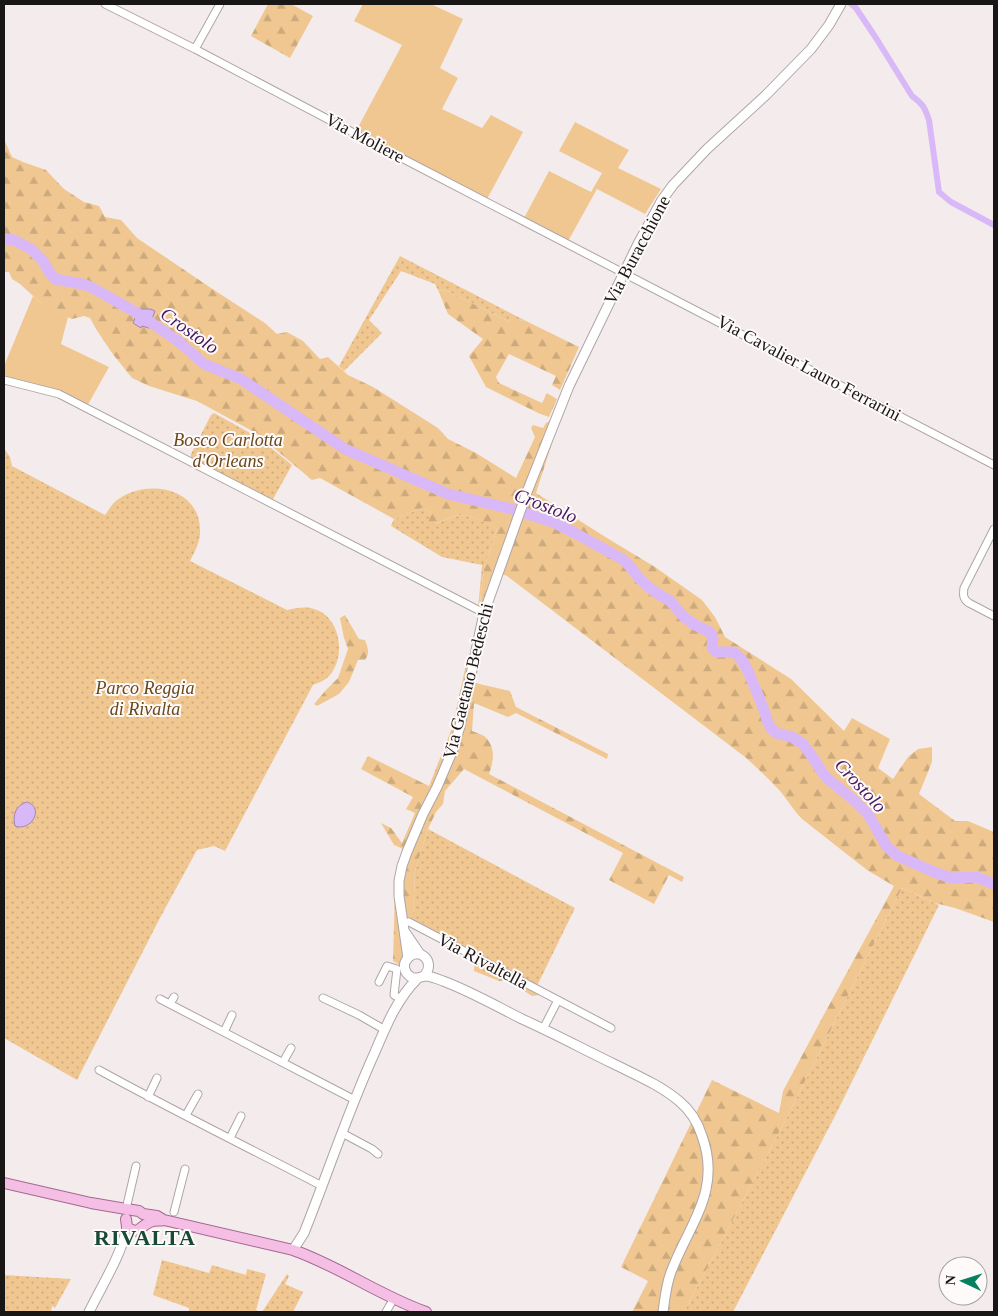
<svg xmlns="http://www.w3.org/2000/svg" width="998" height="1316" font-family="'Times New Roman',serif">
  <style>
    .grass { fill: url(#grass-dots) }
    .forest { fill: url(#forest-firs) }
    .garden { fill: #f0c791 }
    .water { fill: #d9b8f8; stroke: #9f87b4 }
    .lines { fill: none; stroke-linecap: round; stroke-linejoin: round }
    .canal { stroke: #d9b8f8; stroke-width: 6 }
    .river { stroke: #d9b8f8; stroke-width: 11 }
    .street-casing { stroke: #ada5a6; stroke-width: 9 }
    .secondary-casing { stroke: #ada5a6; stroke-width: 11 }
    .primary-casing { stroke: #a46991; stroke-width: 12 }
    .street { stroke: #fff; stroke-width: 7 }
    .secondary { stroke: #fff; stroke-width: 9 }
    .primary { stroke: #f5bfe5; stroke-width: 10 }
    .labels { text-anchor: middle; stroke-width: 4; stroke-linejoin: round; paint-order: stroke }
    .street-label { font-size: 18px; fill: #191616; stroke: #fffafa }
    .park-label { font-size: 18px; font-style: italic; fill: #68481a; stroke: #fffafa }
    .water-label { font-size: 19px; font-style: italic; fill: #451962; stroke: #fffafa }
    .district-label { font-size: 22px; font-weight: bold; letter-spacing: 1px; fill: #194a39; stroke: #fffafa }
  </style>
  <defs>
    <pattern id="grass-dots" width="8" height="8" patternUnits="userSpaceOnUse" patternTransform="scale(1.25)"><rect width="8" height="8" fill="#f0c791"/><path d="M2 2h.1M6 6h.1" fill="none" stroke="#cdaa7c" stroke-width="1.8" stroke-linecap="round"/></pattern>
    <pattern id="forest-firs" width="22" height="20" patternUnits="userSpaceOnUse" patternTransform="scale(1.25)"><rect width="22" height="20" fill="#f0c791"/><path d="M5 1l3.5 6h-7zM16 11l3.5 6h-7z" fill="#cdaa7c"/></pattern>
  </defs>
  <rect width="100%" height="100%" fill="#f4ecec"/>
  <path class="grass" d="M400,256L524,320L510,322L447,291L438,290L435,284L401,271L369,320L382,333L344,371L339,366Z
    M214,413L259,438L292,465L272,501L191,460V454L211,415Z
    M4,448L10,457L12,466L105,515C110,508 113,502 120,498C149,479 199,488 200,529C201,541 195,551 190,561L287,610C296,608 305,606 314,609C339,616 346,652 332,672C328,679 321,682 313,685L225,851L214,846L197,850L161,916L77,1080L4,1038Z
    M422,508L430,512L429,523C440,524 445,519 456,516C470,512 485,523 497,529L484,568L480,601L478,609L482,565L442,557L391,526L394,519Z
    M428,829L575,908L536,988L410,916L413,915L415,871Z
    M902,888L939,905L836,1114L733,1312H684L786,1119Z
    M162,1260L209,1273L212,1265L246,1275L247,1269L266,1274L256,1310L260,1312H189V1308L153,1295Z
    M287,1274L289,1276L285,1284L303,1292L293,1312H262Z
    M4,1275L71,1279L55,1308L52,1306L51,1312H4Z"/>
  <path class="forest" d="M268,4H291L313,16L290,58L251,36Z
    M4,139L12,157L23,162L46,170L64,189L84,202L99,206L105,217L121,220L137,238L214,290L265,323L277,334L287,332L303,341L320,359L328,357L348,375L373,387L438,428L448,439L476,453L516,478L535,437L531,428L533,425L543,428L546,423L556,417L555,434L536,493L607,538L655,567L702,600L715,617L725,637L791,679L844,731L852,718L890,739L878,768L893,779L908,757L918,749L932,747V762L919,794L955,821H968L994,832V922L955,908L935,903L902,888L786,1119L684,1312H632L648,1281L621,1267L712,1080L779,1113L783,1091L821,1020L894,886L867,870L802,819C793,810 788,800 780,791C769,779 757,768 745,757L507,576L498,572L481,607L478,609L480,603L484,568L497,529C484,523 470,512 455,516C446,519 439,524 428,523L430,512L422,508L394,519L320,478L312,480L256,433L197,401L149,386L132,378L112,353L96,329L90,318L84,316L72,319L51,310L42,304L20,284L12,279L9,272H4Z
    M438,290L447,291L510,322L524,320L579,347L560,390L552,385L556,376L509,354L496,377L499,383L542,403L547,393L557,399L549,417L538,413L486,387L469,356L483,339L448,314Z
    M345,615L359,639L365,640C368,648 370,653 365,660H358L349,682L339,694L317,706L314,704L326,690L338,678L348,649L344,638L340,618Z
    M465,662L479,664L475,683L510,691L516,707L608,754L607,759L516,713L508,717L474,703L472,731C476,733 481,734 484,736C496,746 494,761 489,774L684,877L682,882L669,875L654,904L609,880L623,853L464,769L445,791L443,804L436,812L428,829L415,871L413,915L411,916L546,994L532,996L507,980L499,981L474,971L475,957L408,922V946L400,965L393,961L395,887L403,849L394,845L381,823L391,828L402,843L415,813L406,809L413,797L361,769L368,756L429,786L452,728L465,669Z"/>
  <path class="garden" d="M363,4H431L463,19L440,68L458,78L442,109L482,128L491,115L523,132L486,201L355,133L402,45L354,21Z
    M575,122L629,150L618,168L661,189L645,214L597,189L567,243L523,220L549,171L591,192L602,173L559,151Z
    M33,296L42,304L68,317L61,344L109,367L86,408L59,394L4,380V366Z"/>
  <path class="water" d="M139,309H150L155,311L152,319L155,326L149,328L142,326L141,328L133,323Z
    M27,802C45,808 31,832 15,826C12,815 16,805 27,802Z"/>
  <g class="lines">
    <path class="canal" d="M851,4L856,8L876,38L912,96C923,104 925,108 929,120L939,192L951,202L994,225"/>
    <path class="river" d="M4,239L14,240L31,249L43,261L49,272L55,279L82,284L91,287L137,313L178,341L204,364L241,379L345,449L448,494L512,509L553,522L573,532L622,559L627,563L640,579L652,590L670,601L684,617L695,625L710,632L713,638L712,646L713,649L717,652H731L735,653L742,660L748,671L764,710L768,723L771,728L776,733L792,737L803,744L814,759L822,772L828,779L855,801L868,814L887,847L898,856L934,872L951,878L976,877L994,884"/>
    <g class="street-casing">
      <path id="street" d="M105,4L195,49L388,151L994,465
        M195,49L220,4
        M4,380L59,394L484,613
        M994,529L964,588C963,595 963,599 969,603L994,616
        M409,922L611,1028
        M379,982L387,966L397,969L394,995L401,999
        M323,998L359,1015L385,1030
        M160,999L355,1100
        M170,1004L174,997
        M543,1029L558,1000
        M224,1032L232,1015
        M283,1062L291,1048
        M99,1070C172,1110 247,1147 322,1186
        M148,1097L157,1078
        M186,1115L198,1094
        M342,1133L372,1149L378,1154
        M230,1138L241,1116
        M126,1209L136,1166
        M174,1212L185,1169
        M386,1312L394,1298"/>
    </g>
    <g class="secondary-casing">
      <path id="secondary" d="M405,932L420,954
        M408,958L399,896V881L402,866L407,852L423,814L437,787L454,747L460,726L484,613L527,492L569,386L638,244L662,200L673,185L707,149L766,95L811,49L829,25L841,4
        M424,976C437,962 419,946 408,958C402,964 404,973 411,977C416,980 419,977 425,976C430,976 438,979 443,981C470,991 496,1006 522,1019C553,1033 583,1049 614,1064C636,1075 660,1085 679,1101C690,1110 698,1123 702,1136C722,1191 689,1224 671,1272C666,1285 665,1298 663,1312
        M293,1250L304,1233C328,1173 348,1111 375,1052C386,1026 397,999 417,979
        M89,1312C102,1285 121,1256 127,1227"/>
    </g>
    <g class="primary-casing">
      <path id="primary" d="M4,1183L91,1203L126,1209L139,1211L143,1214L157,1216L162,1219
        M126,1219L127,1227C139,1236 140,1226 150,1222C155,1220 159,1221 164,1220L293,1250C339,1266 380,1296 426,1312"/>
    </g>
    <use href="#street" class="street"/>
    <use href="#secondary" class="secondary"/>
    <use href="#primary" class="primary"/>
  </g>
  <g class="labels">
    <g class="street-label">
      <text transform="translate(365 138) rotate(28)" y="6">Via Moliere</text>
      <text transform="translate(637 250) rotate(-62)" y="6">Via Buracchione</text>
      <text transform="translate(809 368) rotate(28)" y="6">Via Cavalier Lauro Ferrarini</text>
      <text transform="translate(468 681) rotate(-76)" y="6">Via Gaetano Bedeschi</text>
      <text transform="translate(483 961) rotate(28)" y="6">Via Rivaltella</text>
    </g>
    <g class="park-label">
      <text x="228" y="446">Bosco Carlotta<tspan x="228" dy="21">d'Orleans</tspan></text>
      <text x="145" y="694">Parco Reggia<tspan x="145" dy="21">di Rivalta</tspan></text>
    </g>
    <g class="water-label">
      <text transform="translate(190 330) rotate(35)" y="7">Crostolo</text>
      <text transform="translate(546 505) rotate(21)" y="7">Crostolo</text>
      <text transform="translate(861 785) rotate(47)" y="7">Crostolo</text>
    </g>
    <g class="district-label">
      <text x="145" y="1245">RIVALTA</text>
    </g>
  </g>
  <rect width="998" height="1316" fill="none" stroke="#191616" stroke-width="10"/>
  <g transform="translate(963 1281) rotate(274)"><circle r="24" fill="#fffafa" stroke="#a39f9f"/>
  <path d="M0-4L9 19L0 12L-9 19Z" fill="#058160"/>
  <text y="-8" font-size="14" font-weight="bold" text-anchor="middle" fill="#191616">N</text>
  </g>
</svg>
